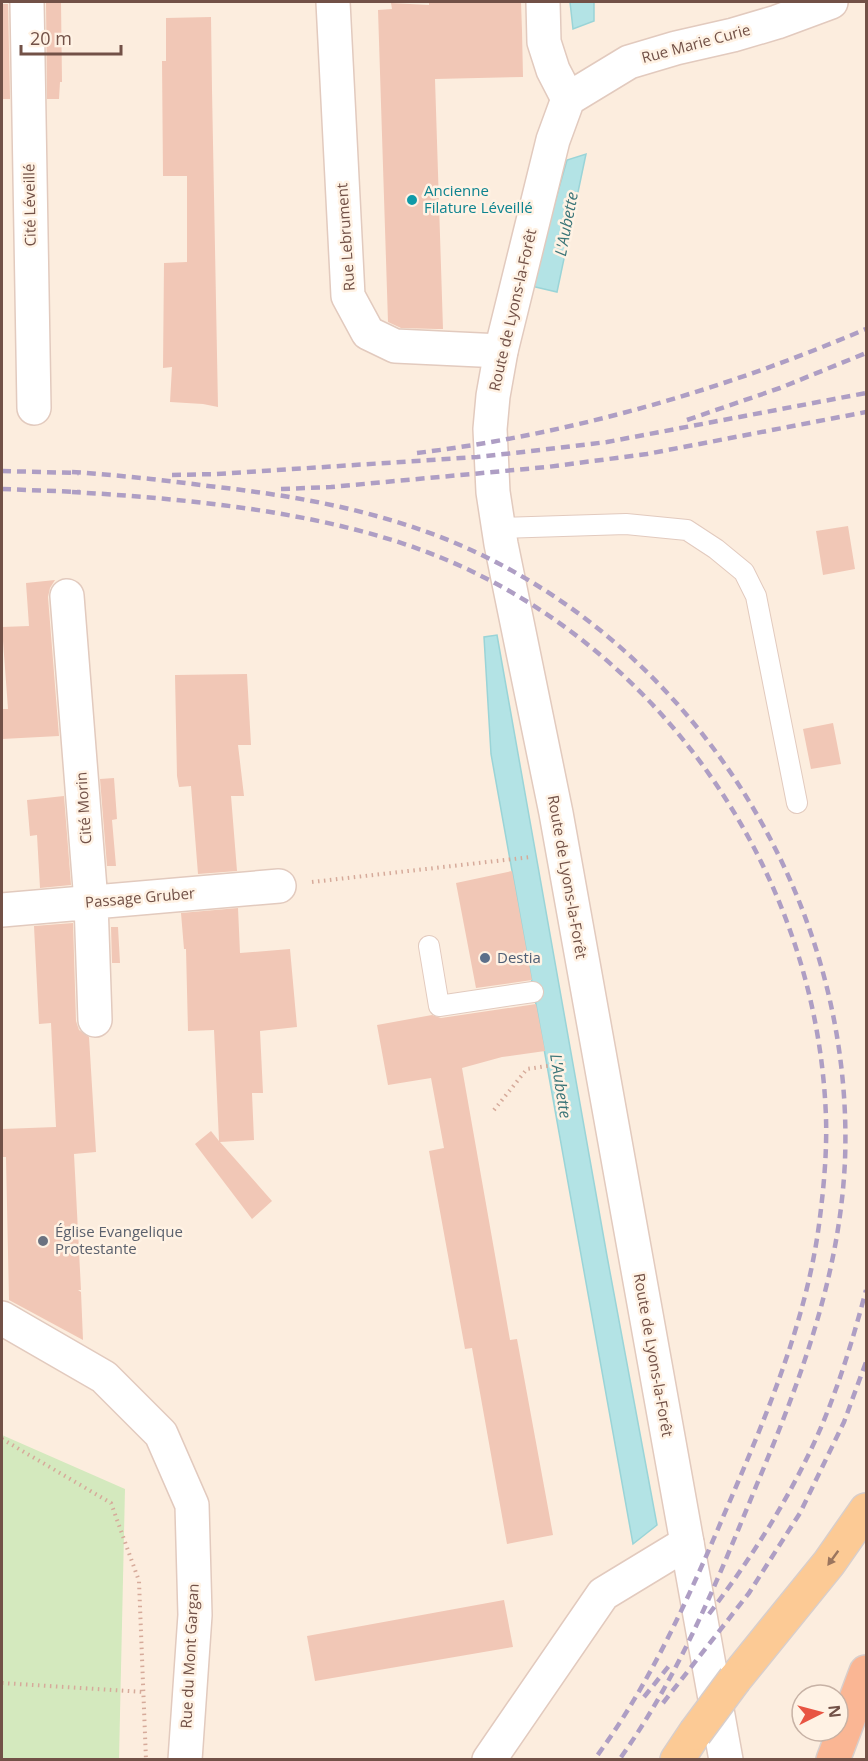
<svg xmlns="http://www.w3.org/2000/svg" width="868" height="1761" font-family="'Open Sans',sans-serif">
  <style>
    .green { fill: #d4e9be }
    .water { fill: #b3e3e5; stroke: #9ad4d7; stroke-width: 1.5 }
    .building { fill: #f1c7b6 }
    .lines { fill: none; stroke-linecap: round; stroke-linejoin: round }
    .service-casing { stroke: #e2cabe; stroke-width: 22 }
    .minor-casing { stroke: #e2cabe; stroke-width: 36 }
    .tertiary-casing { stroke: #e2cabe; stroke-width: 36 }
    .primary-casing { stroke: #d8cecb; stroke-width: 36 }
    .trunk-casing { stroke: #d8cecb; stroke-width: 36 }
    .path { stroke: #d6aa9a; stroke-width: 4; stroke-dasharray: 1.5 4.5; stroke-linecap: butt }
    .service { stroke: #fff; stroke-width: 20 }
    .minor { stroke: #fff; stroke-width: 33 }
    .tertiary { stroke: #fff; stroke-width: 33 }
    .primary { stroke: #fcca95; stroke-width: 33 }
    .trunk { stroke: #fab694; stroke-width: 33 }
    .rail { stroke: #ae9ec4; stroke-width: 4.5; stroke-dasharray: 9 6; stroke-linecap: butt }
    .primary-bridge-casing { stroke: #d8cecb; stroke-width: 36; stroke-linecap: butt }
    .primary-bridge { stroke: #fcca95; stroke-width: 33 }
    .oneway { fill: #9b755e }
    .culture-dot { fill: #0f9aa8; stroke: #fff2e4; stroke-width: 2 }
    .service-dot { fill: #5c6f8a; stroke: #fff2e4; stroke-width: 2 }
    .worship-dot { fill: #6b7280; stroke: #fff2e4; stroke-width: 2 }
    .labels { text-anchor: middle; stroke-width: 5; stroke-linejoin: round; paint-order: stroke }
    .street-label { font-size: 15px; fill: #725147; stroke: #fff2e4 }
    .culture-label { font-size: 15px; fill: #0d838f; stroke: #fff2e4; text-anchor: start }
    .service-label { font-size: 15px; fill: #4e5e75; stroke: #fff2e4; text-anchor: start }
    .worship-label { font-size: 15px; fill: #5b616d; stroke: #fff2e4; text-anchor: start }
    .water-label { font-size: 16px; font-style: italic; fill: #3b7578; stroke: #fff2e4 }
  </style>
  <rect width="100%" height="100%" fill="#fcedde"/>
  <path class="green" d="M2,1435L125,1489L119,1759H2Z"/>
  <path class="water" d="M570,2H594V21L573,29Z
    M586,154L557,292L531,286L567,160Z
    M497,635L607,1256L657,1525L633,1544L491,754L484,637Z"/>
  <path class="building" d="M46,2H61L62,82H60L59,99H47Z
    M429,2H521L522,31L523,77L435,79L443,329H437L401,328L388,322L378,10L392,9L391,3L429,5Z
    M2,4H8L10,99H2Z
    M211,17L212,90L218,407L203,404L170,402L172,367L163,368L164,263L187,262V176H163L162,61H166V18Z
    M848,526L855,569L823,575L816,531Z
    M55,580L50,588L48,597L59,736L2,739V709H8L2,627L29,626L26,583Z
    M247,674L251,745H238L244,796H231L237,871L198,874L191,786L179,787L177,776L175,675Z
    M833,723L841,764L811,769L803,729Z
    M114,778L117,819L112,820L116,866H107L100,779Z
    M64,796L71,885L40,888L37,835L30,836L27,800Z
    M512,871L532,980L476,988L456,883Z
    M238,908L240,953L290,949L297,1027L260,1031L263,1093H252L254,1140L220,1142L272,1201L252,1219L195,1144L211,1131L219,1141L214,1030L188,1031L186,949H184L181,913Z
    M73,923L76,1021L79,1030L89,1037L96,1152L74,1154L81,1290H78L81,1292L83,1340L9,1300L6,1157H2V1129L56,1127L51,1023L39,1024L34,926Z
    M111,927H118L120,963H112Z
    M536,1004L545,1051L502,1057L462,1068L510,1340L517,1339L553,1535L507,1544L472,1348L465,1349L429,1151L444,1148L431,1078L388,1085L377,1025L432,1015L441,1018Z
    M504,1600L513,1647L315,1681L307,1636Z"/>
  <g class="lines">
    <g class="service-casing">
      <path id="service" d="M499,528L626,524L687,530L716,549L744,572L756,596L797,803
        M429,946L439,1006L533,992"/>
    </g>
    <g class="minor-casing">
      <path id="minor" d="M27,2L34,408
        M333,2L348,296L368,333L395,346L501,351
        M543,2L544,42L553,70L568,99
        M67,596L91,902L95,1020
        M2,910L279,886
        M2,1318L104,1377L161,1434L192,1505L195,1615L185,1760
        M489,1760L603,1594L687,1543"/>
    </g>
    <g class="tertiary-casing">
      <path id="tertiary" d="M726,1760L556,813L501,544L493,492L490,429L493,396L501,351L553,140L568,99L629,62L676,48L733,35L777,22L831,2"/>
    </g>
    <g class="primary-casing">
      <path id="primary" d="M735,1679L829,1563L866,1510
        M677,1760L695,1733"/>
    </g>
    <g class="trunk-casing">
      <path id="trunk" d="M833,1760L866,1672"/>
    </g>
    <path class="path" d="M312,882L531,857
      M494,1110L527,1069L567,1063
      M2,1439L111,1503L139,1581L146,1760
      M2,1683L144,1692"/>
    <use href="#service" class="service"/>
    <use href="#minor" class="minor"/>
    <use href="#tertiary" class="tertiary"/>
    <use href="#primary" class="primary"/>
    <use href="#trunk" class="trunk"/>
    <path class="rail" d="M687,420L780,388L866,353
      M417,453C572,434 723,390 866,329
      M2,471L79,473
      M72,472C117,475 163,480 208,486C289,495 361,507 438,536C687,632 855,895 845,1160C840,1275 801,1379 757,1484C718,1579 680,1675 619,1760
      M172,475L217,474L477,457L523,452L607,442L866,393
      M2,489L80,492
      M281,489L331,487L547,467L647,454L866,412
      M72,492C191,499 331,512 442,558C665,650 818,877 826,1118C827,1151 824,1185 820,1217C809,1309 774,1397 738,1482C697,1578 657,1675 594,1760
      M709,1614C753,1556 793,1493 822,1425C840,1382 854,1336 866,1290
      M644,1697L672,1662
      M663,1703L749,1593L800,1513L844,1422L866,1362"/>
    <g class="primary-bridge-casing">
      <path id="primary-bridge" d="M695,1733L735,1679"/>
    </g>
    <use href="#primary-bridge" class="primary-bridge"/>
  </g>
  <defs><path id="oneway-solid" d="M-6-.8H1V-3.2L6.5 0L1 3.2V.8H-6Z" transform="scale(1.5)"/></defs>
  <use class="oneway" href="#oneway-solid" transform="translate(833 1558) rotate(126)"/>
  <circle class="culture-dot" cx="412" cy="200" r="6"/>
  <circle class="service-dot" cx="485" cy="958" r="6"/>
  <circle class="worship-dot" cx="43" cy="1241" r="6"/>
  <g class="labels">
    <g class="street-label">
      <text transform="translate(696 44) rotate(-15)" y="5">Rue Marie Curie</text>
      <text transform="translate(30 205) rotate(-91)" y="5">Cité Léveillé</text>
      <text transform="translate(346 237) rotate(-94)" y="5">Rue Lebrument</text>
      <text transform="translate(513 310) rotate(-77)" y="5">Route de Lyons-la-Forêt</text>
      <text transform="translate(84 808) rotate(-94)" y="5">Cité Morin</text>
      <text transform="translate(567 877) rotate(80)" y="5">Route de Lyons-la-Forêt</text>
      <text transform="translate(140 898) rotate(-5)" y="5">Passage Gruber</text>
      <text transform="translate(653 1355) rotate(80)" y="5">Route de Lyons-la-Forêt</text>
      <text transform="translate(190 1656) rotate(-87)" y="5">Rue du Mont Gargan</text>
    </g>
    <g class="culture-label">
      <text x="424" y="196">Ancienne<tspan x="424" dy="17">Filature Léveillé</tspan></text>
    </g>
    <g class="service-label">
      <text x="497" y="963">Destia</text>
    </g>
    <g class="worship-label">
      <text x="55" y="1237">Église Evangelique<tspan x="55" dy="17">Protestante</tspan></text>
    </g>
    <g class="water-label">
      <text transform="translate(566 224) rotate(-79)" y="6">L'Aubette</text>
      <text transform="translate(561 1086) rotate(81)" y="6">L'Aubette</text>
    </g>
  </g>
  <rect width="868" height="1761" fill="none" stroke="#725147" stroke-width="6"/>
  <g transform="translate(820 1713) rotate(84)"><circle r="28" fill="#fff2e4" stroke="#c7b2a5" stroke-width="1.5"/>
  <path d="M0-4.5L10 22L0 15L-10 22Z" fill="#e85442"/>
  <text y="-9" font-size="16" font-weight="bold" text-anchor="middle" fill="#725147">N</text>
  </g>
  <path d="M21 45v9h100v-9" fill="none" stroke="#725147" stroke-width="3"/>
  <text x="30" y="45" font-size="18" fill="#725147" stroke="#fff2e4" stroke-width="4.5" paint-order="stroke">20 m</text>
</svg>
